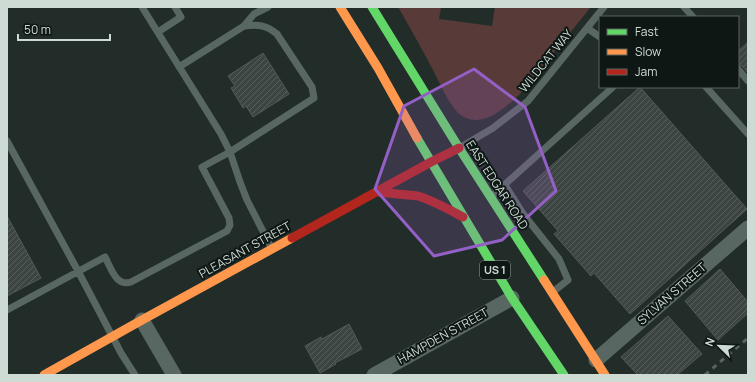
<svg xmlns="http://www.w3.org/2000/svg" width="755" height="382" font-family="Manrope,sans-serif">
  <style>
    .grass { fill: #583b39 }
    .building { fill: url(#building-hatch); stroke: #515a57 }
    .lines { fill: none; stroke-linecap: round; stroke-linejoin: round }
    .lane { stroke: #596762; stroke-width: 7 }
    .street { stroke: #596762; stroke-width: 15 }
    .fast { stroke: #63d668; stroke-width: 9 }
    .slow { stroke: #ff974d; stroke-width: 9 }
    .jam { stroke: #b3261e; stroke-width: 9 }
    .rail { stroke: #596460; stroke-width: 3; stroke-dasharray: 5 5; stroke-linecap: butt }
    .marked { fill: #9460c6; fill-opacity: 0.2; stroke: #9460c6; stroke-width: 3; stroke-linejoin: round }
    .labels { text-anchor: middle; stroke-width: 4; stroke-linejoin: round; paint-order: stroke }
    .shield { fill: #0e1714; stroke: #94a09b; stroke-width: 1 }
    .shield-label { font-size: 11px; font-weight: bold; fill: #cedbd5 }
    .street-label { font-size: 12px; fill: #cedbd5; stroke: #0e1714 }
  </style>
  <defs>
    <pattern id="building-hatch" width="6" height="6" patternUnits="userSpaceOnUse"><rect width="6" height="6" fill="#3c4542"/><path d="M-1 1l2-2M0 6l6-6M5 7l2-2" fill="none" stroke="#575f5c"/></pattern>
  </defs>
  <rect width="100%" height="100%" fill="#222d29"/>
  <path class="grass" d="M398,7H441L439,19L492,26L495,7H591L519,95C508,105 491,121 475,120C469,120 463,117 458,113C447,101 440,83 432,68C421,48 410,27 398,7Z"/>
  <path class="building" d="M748,42V73L742,66L738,64V51Z
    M263,53L289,94L253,117L246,106L243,108L231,88L235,86L228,76Z
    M640,87L747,209L630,314L594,273L591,276L554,234L558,231L523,191Z
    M7,216L41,278L7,296Z
    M720,269L748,302V313L718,340L685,301Z
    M668,316L702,354L677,375H638L621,357Z
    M349,324L362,349L335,363L336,364L320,373L305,346L321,337L322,339Z"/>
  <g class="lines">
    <path class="lane" d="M142,7L221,134L230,152L240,182L247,200L271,247
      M684,7L693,17
      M587,28L600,37
      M158,32L181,17L175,7
      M179,67L244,26L254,14L268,7
      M738,69L748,81
      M706,87L748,134
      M7,141L78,271L121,353L135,375
      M461,147L493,128L528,101L604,7
      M505,185L524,215L559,259L568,280L554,291
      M492,196L613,87
      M7,310L105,257C111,268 116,287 131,282L227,231L230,225L229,218L202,167L230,152L314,98L312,87L277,34C266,25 258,24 244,26"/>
    <path class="street" d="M142,320L174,375
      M596,360L748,228
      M374,375L512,298"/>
    <path class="fast" d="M372,7L459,148L544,280
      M417,138L512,298L564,375"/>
    <path class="slow" d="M340,7L378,68L417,138
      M544,280L605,375
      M44,375L142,320L292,238"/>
    <path class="jam" d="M378,192L418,196C434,201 448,209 463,217
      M292,238L431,162L459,148"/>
    <path class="rail" d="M705,375L748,338"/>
  </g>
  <path class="marked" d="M474,69L525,107L556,191L502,240L434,256L375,189L404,106Z"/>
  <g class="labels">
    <rect class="shield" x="480" y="261" width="30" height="18" rx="3"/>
    <g class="shield-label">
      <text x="495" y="274">US 1</text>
    </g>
    <g class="street-label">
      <text transform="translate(546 61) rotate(-51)" y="4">WILDCAT WAY</text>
      <text transform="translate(497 185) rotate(57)" y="4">EAST EDGAR ROAD</text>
      <text transform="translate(245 250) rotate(-29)" y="4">PLEASANT STREET</text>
      <text transform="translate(672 294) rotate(-41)" y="4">SYLVAN STREET</text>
      <text transform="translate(443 336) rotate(-29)" y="4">HAMPDEN STREET</text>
    </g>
  </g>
  <rect width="755" height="382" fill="none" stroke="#cedbd5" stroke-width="16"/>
  <rect x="599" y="16" width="140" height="72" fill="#0e1714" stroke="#5b6561"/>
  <rect x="607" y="29" width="20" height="6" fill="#63d668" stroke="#5b6561"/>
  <text x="635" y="36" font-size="12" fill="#cedbd5">Fast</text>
  <rect x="607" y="49" width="20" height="6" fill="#ff974d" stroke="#5b6561"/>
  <text x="635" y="56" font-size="12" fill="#cedbd5">Slow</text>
  <rect x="607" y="69" width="20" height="6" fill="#b3261e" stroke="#5b6561"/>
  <text x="635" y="76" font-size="12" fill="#cedbd5">Jam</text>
  <g transform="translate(719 346) rotate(293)" stroke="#0e1714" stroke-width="3" paint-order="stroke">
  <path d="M0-3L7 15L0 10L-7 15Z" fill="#cedbd5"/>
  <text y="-6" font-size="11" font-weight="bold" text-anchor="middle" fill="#cedbd5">N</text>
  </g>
  <path d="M18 34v6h92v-6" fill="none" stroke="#cedbd5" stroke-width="2"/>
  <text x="24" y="34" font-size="12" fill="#cedbd5" stroke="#0e1714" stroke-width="3" paint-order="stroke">50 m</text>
</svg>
